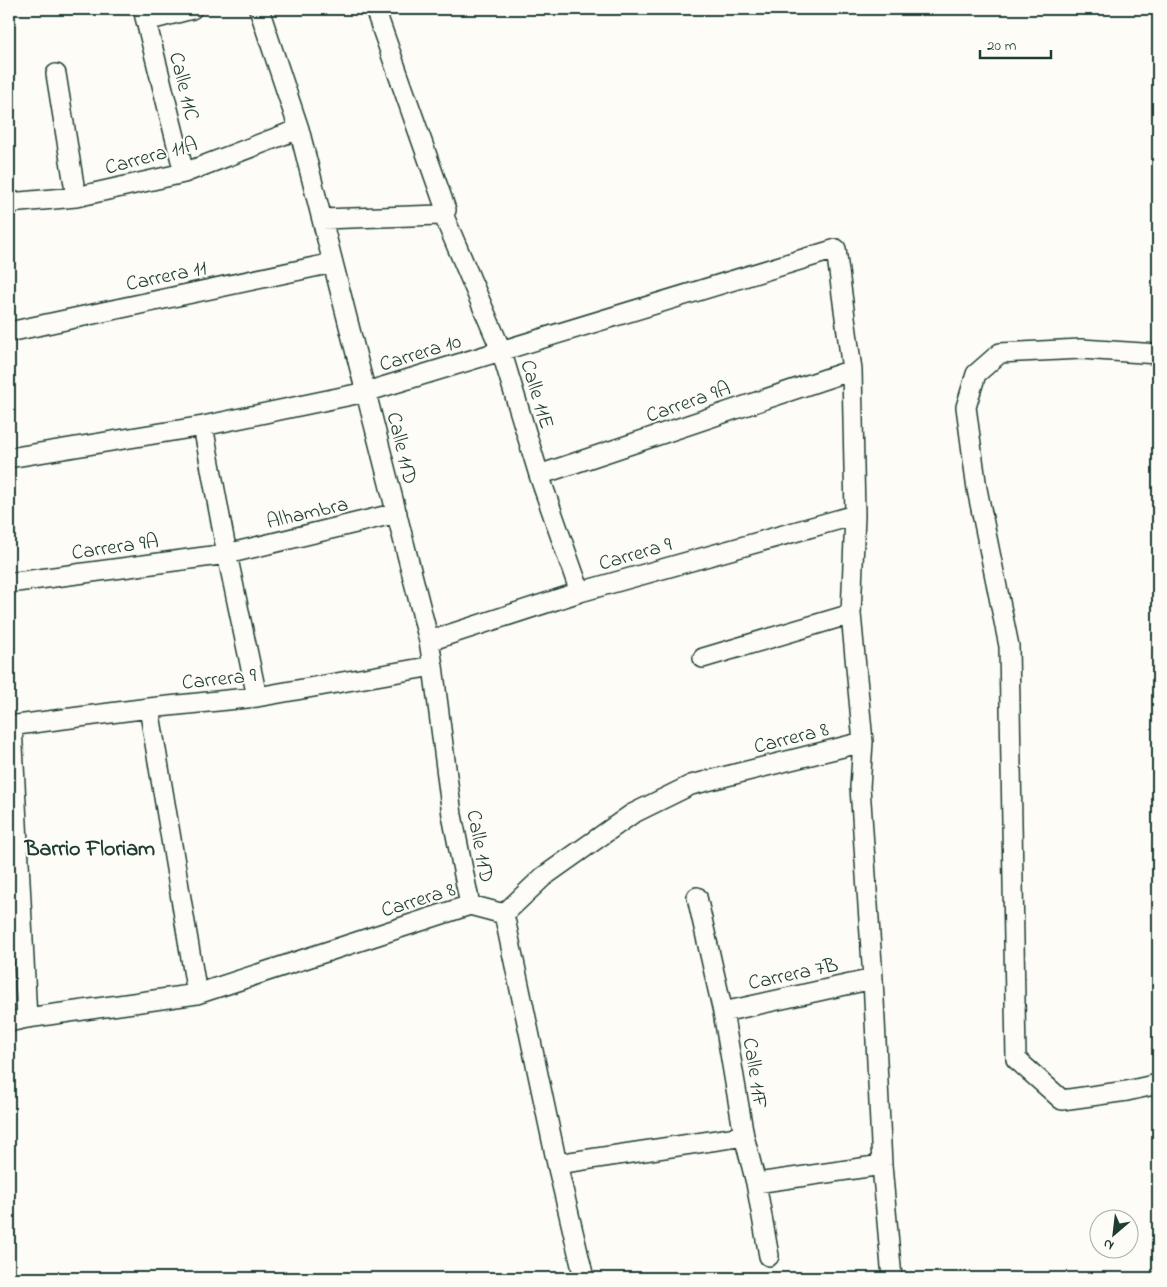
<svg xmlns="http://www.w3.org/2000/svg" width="1167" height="1287" font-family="'Indie Flower',sans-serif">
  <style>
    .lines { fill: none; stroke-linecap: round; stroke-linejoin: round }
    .street-casing { stroke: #1f3d34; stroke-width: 22 }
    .street { stroke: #fdfcf7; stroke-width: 19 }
    .labels { text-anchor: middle; stroke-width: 4; stroke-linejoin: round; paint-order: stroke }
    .street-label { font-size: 21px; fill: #1f3d34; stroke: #fdfcf7 }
    .neighbourhood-label { font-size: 22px; font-weight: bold; fill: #1f3d34; stroke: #fdfcf7 }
  </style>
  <rect width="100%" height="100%" fill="#fdfcf7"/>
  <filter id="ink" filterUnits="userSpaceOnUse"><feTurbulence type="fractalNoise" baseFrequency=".02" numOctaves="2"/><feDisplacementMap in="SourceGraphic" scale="10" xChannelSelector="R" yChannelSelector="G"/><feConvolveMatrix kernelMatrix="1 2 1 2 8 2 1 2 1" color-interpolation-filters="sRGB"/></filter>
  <g filter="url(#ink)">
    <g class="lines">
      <g class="street-casing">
        <path id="street" d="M143,9L184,173
          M259,9L299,129L429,641L433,666L452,815L470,905
          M146,21L192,9
          M56,74L76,197
          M9,203L76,197L184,173L299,129
          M443,214L501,350L539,475L580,592
          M322,219L440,215L443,214L446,210L443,201L375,9
          M9,332L333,263
          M1158,354L1081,349L1000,353L976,374L966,407L977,489L1009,646L1016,1059L1062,1100L1127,1091L1158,1084
          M203,426L227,554L257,697
          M9,458L203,426L366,392L836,249L852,370L855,515L851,614L863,742L860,787L873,979L882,1165L892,1278
          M539,475L852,370
          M9,583L227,554L397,513
          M429,641L580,592L855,515
          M703,658L851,614
          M149,708L197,994
          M9,726L149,708L257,697L433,666
          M12,726L27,1018
          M697,897L723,1012L744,1136L756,1183L769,1256
          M504,914L543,877L632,814L691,785L863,742
          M504,914L557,1164L584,1278
          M723,1012L873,979
          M9,1022L27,1018L197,994L470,905L504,914
          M557,1164L744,1136
          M756,1183L882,1165"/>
      </g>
      <use href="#street" class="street"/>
    </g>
  </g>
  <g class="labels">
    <g class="street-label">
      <text transform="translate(185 86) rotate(76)" y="7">Calle 11C</text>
      <text transform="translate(151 155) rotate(-15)" y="7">Carrera 11A</text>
      <text transform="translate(166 275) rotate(-12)" y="7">Carrera 11</text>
      <text transform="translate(420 352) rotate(-17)" y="7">Carrera 10</text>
      <text transform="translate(538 394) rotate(73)" y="7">Calle 11E</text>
      <text transform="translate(688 401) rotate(-19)" y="7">Carrera 9A</text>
      <text transform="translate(403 448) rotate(76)" y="7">Calle 11D</text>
      <text transform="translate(307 512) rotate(-13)" y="7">Alhambra</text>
      <text transform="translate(115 546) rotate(-8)" y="7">Carrera 9A</text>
      <text transform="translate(635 553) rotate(-16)" y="7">Carrera 9</text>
      <text transform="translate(219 678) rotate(-6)" y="7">Carrera 9</text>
      <text transform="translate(791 737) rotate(-14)" y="7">Carrera 8</text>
      <text transform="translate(481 846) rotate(79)" y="7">Calle 11D</text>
      <text transform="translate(418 899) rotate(-17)" y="7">Carrera 8</text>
      <text transform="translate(793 973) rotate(-12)" y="7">Carrera 7B</text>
      <text transform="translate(756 1073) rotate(81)" y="7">Calle 11F</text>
    </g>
    <g class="neighbourhood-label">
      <text x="90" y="855">Barrio Floriam</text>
    </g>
  </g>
  <rect width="1167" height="1287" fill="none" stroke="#fdfcf7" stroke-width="30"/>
  <rect x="15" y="15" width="1137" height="1257" fill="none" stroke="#1f3d34" stroke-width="2" filter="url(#ink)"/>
  <g transform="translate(1114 1234) rotate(208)"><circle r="24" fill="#fdfcf7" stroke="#a4b0a9"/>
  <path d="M0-4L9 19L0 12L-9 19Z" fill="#1f3d34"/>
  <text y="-8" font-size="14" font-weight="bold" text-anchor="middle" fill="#1f3d34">N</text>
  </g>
  <path d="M980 50v8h71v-8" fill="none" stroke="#1f3d34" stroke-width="2.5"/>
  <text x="987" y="50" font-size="15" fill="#1f3d34" stroke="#fdfcf7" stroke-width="4" paint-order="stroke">20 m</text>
</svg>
